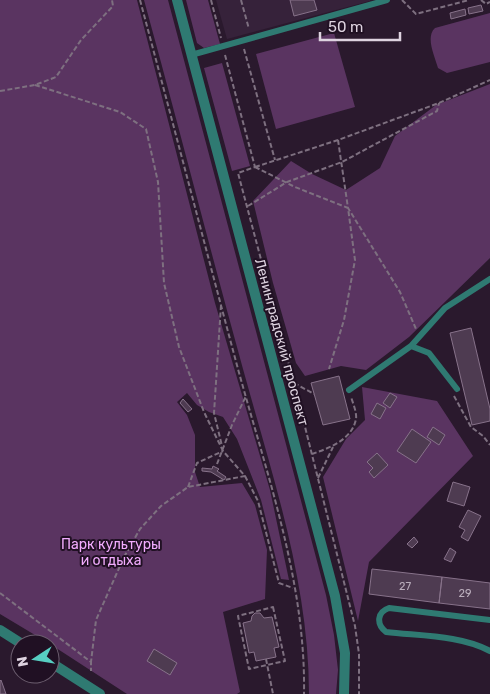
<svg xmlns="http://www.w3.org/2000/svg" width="490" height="694" font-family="Rubik,sans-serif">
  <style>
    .built { fill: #36223a }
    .green { fill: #5a3461 }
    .building { fill: #4e3b51; stroke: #87728a }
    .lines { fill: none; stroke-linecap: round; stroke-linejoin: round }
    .path { stroke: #7e7080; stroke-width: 2; stroke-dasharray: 5 2.5; stroke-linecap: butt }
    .service { stroke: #2f7a72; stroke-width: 6 }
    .tertiary { stroke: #2f7a72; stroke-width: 10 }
    .labels { text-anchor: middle; stroke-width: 4; stroke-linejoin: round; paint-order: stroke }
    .number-label { font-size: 11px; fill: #baadbc }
    .street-label { font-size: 14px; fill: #ded3e0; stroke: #201023 }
    .park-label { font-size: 14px; fill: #f2acfe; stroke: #201023 }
  </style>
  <rect width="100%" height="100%" fill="#2a192d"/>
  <path class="built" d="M216,0H370V1L227,39Z"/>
  <path class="green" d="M0,0H137L215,303L270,490L289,580L281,579L261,500L237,439L223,417L209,412L197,405L187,393L177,402L187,415L195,435V472L200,487L242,483L255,505L267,550L265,599L223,612L240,692L237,694H127L50,644L0,614Z
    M144,0H168L326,595L334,635L338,670L336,694H309C309,582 272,475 243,369C209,246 178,123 144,0Z
    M186,0H208L220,44L204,48L197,43Z
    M490,13V62L447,73L438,68C435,57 425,37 435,28Z
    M334,33L355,107L276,129L256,54Z
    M222,63L250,166L232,171L204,68Z
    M490,84V258L409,337L366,370L341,366L305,376L296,363L273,283L253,201L291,161L312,174L346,190L380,168L395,136L436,105Z
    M362,387L437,401L473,456L369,562L358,621L323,477L346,439L365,420Z"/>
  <path class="building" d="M290,0H314L317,10L294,16Z
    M481,5L483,11L469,14L468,8Z
    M465,9L466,15L451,19L450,13Z
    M471,328L490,409V421L472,425L450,333Z
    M339,376L350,419L323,425L311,383Z
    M390,393L397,397L390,408L383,403Z
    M183,399L192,409L188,412L180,403Z
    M377,403L386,408L380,419L371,414Z
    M433,427L445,435L439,445L427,437Z
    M412,429L431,442L416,463L397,451Z
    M377,453L388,465L374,478L369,472L373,468L367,462Z
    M213,466L219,469L217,471L226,477L224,480L211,472L202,471V468L212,469Z
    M453,482L470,487L464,506L447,501Z
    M468,510L481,516L468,541L461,537L465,530L459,527Z
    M414,537L418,542L412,548L407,544Z
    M450,548L456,552L451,562L444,559Z
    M372,569L442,577L439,603L369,594Z
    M442,577L490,583V609L439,603Z
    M255,613H260L264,618L272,617L279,647L274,648L276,657L256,661L254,652L249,653L243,623L251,621L252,616Z
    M154,649L177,663L170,675L147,661Z
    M1,680L6,694H0V681Z"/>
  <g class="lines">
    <path class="path" d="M140,0C173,123 205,246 238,369C267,475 306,583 304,694
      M211,0L221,38
      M241,0L249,29
      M402,0L416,14L469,0
      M481,0L486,4L490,2
      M244,49L275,160
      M225,55L255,167L238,173L296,391L355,626L359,654V694
      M35,85L120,112L146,129L158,182L164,283L179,347L204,412L223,451L245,476L188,487L161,506L140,529L124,557L96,620L91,662
      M0,91L35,85L56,77L81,40L113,6L112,0
      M338,140L348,208L400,292L416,329
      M255,167L295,187L348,208L355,260L344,320L329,369
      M255,167L338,140L439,103L490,80
      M248,206L287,182L342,162L437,111L439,103
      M221,305L214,413L222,446
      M294,383L314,394
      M454,396L471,427L483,436L490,445
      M312,454C329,448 352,440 356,419C357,413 353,403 351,397
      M217,464L232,425L246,396
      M245,476L258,501L279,583L293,588
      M318,478L333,447
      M188,487L197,463L223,451
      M0,593L91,662V671
      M273,607L285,661L249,669L238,616Z
      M266,659L273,694"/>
    <path class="service" d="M191,55L387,0
      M411,346L445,308L490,279
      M349,390L411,346L429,353L457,389
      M490,620L389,608C377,612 376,624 386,632C419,636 461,635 490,651"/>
    <path class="tertiary" d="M177,0L335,596L345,653L344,694
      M0,630L22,644
      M50,662L100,694"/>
  </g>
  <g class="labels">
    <g class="number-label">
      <text x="405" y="590">27</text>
      <text x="465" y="597">29</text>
    </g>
    <g class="street-label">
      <text transform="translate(282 342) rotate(75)" y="5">Ленинградский проспект</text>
    </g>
    <g class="park-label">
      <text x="111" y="549">Парк культуры<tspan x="111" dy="16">и отдыха</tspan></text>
    </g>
  </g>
  <g transform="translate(35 659) rotate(258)"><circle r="24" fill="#201023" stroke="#6c5e6f"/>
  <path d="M0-4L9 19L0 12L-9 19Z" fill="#57cec2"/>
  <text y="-8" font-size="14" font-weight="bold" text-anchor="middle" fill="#ded3e0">N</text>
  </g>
  <path d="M320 32v8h80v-8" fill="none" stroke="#ded3e0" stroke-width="2.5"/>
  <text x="328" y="32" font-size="15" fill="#ded3e0" stroke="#201023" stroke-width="4" paint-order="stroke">50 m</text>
</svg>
